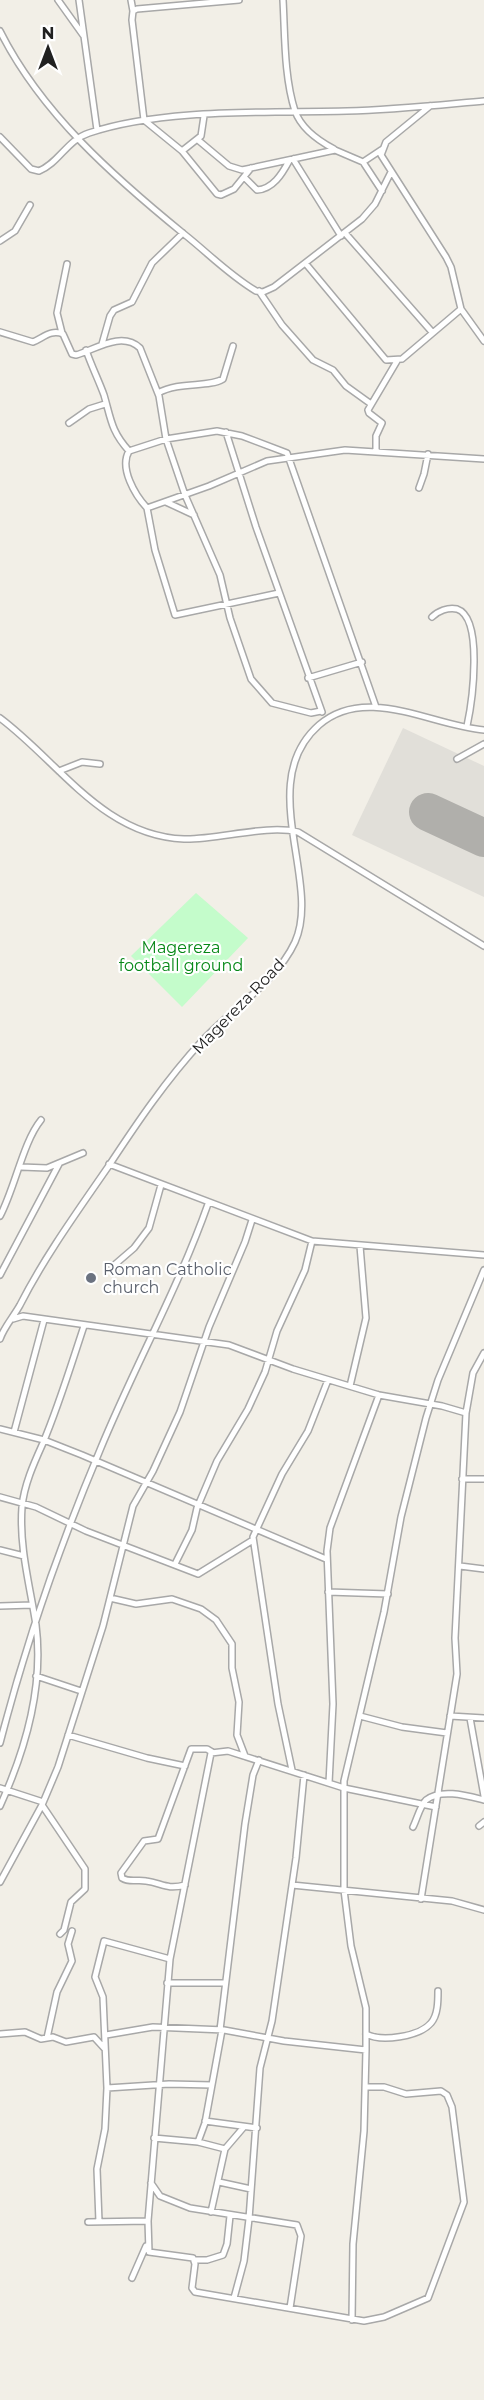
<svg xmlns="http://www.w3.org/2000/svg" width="484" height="2400" font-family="Montserrat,sans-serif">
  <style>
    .airport { fill: #e1dfd9 }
    .park { fill: #c4fccb }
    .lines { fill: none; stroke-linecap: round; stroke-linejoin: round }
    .runway { stroke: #b0afab; stroke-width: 38 }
    .minor-casing { stroke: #a8a8a8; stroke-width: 8 }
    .minor { stroke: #fff; stroke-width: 5 }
    .worship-dot { fill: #6b7280; stroke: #fff; stroke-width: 2 }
    .labels { text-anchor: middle; stroke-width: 4.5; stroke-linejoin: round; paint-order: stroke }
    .park-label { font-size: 16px; fill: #068817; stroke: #fff }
    .street-label { font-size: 16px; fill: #212121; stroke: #fff }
    .worship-label { font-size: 16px; fill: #5b616d; stroke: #fff; text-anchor: start }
  </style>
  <rect width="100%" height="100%" fill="#f2efe7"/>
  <path class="airport" d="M403,728L484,766V897L352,835Z"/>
  <path class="park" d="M196,893L248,938L182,1007L131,956Z"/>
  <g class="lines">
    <path class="runway" d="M428,812L484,838"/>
    <g class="minor-casing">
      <path id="minor" d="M58,0L83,35
        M79,0L97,130
        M131,0L133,11
        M239,0L137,9L133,11L132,20L144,120L182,151L217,194L221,195L234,189L251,168
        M283,0C285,35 284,77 295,111C301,128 319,141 334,149
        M0,31C41,113 114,177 184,234C208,253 229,275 256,291L263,292L274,287L362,219L375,204L391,172
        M430,106L386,142L381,155L446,257L451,267L461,309L484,341
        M0,137L31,169L39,171C59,163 67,140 89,133C163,108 268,113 347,111C393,110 439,105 484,101
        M198,140L229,166L242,170L335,150L363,162L381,150
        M182,151L201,136L204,116
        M293,159L341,236
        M363,162L382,191
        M244,177L257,190C273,189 282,174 289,161
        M345,233L432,332
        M0,241L15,231L30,205
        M306,264L386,360L402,359L461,309
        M259,291L282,325L313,360L333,370L346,386L371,404
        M0,332L33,342C43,338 51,329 63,334L72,354L76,355C93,351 121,330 140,348L159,396L166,439L185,495L220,575L230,618L251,679L272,703L311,713L321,711
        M62,333L57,313L67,264
        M102,344L110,316L114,310L132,302L152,263L183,233
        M86,350C91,365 99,381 104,395C111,419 111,431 129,451
        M158,393C180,381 208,388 223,379L233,346
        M69,423L89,409L105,404
        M226,432L256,527L322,712
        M376,452V436L382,423L369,413L368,410L397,361
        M419,488L424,474L428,454
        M166,502L194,515
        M147,508C135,495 119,468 129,451L166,439L217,431L242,436L287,453L376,707
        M279,593L175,615L155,550L147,508L209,486L267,461L345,450L484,459
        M432,617C438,611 448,607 457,609C484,618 472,703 467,726
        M308,678L362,662
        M0,718C59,762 103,836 184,839C218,840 267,824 298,832L484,946
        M457,759L484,744
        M59,771L82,762L100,764
        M109,1164L312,1241L484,1255
        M21,1167L47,1168L83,1153
        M0,1216C15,1188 23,1142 41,1120
        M112,1267L134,1248L149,1228L161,1185
        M0,1275L59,1164
        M13,1319L23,1316L229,1345L293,1369L379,1395L442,1406L466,1413
        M0,1339C4,1327 14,1316 20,1305C45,1256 77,1212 108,1167C137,1123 166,1080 202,1041C232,1008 276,983 295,942C322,882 254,782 319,725C366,684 432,726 484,730
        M350,1386L366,1318L360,1246
        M0,1429L44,1440L82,1455L326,1559
        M14,1432L44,1320
        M462,1479H484
        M0,1497L36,1507L86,1531L198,1574L253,1540
        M0,1550L24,1556
        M175,1564L192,1530L197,1508L217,1461L248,1409L265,1372L277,1331L305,1270L312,1241
        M460,1566L484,1569
        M328,1592L388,1594
        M110,1598L136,1604L172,1599L201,1609L216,1620L232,1644V1668L239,1702L237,1735L245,1756
        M0,1606L32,1605
        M36,1676L81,1691
        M360,1716L402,1727L447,1733
        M450,1716L484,1718
        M470,1718L484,1796
        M68,1735L147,1758L185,1766
        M0,1743C26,1642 60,1545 100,1450C134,1367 178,1289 208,1204
        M292,1770L278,1704L253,1537L282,1474L308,1431L328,1380
        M329,1783L333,1704L327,1551L330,1528L379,1395
        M0,1788L43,1802
        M42,1805L85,1869V1889L71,1902L64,1930L60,1934
        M0,1806C25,1751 44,1687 36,1625C30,1586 19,1547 22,1507C24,1485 34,1463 43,1443C59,1405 71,1365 84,1326
        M479,1826L484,1822
        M413,1827C417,1819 420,1806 426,1800C441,1788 468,1796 484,1800
        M0,1882L42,1805L58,1767L103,1626L133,1506L153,1471L180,1412L209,1327L245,1242L252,1220
        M185,1885C166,1890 162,1883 146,1881C137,1879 130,1883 122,1878L121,1873L144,1841L158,1839L191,1749H207L212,1752
        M292,1885L452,1901L484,1910
        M421,1899L457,1674L455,1638L466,1413L473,1373L484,1353
        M167,1983H225
        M220,2030L245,1824L253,1775L259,1760
        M0,2034L25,2032L41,2039L53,2037L66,2042L94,2037L105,2049
        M366,2034C381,2042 419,2037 431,2023C438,2015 438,2001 438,1991
        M106,2035L153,2027L224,2030L284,2041L366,2050
        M47,2038L57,1992L72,1961L68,1944L72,1931
        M365,2087H384L406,2094L441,2091L447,2095L452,2107L464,2202L428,2298L384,2317L364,2321L195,2292L192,2288L195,2264L193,2258L149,2252L148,2221L170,1959L211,1753L228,1751L344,1788L436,1807
        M107,2088L169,2084L212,2085
        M205,2121L257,2128
        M154,2138L198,2142L225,2149
        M198,2142L205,2123L222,2030
        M219,2182L251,2189
        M151,2183L160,2196L190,2208L297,2225L301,2236L290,2308
        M211,2212L225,2149L243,2128
        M88,2222L148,2221
        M99,2222L97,2169L105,2129L107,2088L103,1997L95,1977L104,1941L170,1959
        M195,2260H207L223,2255L227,2244L230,2216
        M132,2278L146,2246
        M234,2298L244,2261L249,2219L260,2068L272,2021L296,1858L304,1775
        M352,2320L353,2244L364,2131L366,2050V2008L351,1946L344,1890V1781L384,1612L401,1517L426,1418L438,1380L484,1270"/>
    </g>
    <use href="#minor" class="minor"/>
  </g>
  <circle class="worship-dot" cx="91" cy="1278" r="6"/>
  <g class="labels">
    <g class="park-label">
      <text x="181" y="953">Magereza<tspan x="181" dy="18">football ground</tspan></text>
    </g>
    <g class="street-label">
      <text transform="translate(238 1006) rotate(-46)" y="6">Magereza Road</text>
    </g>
    <g class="worship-label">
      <text x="103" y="1275">Roman Catholic<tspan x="103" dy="18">church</tspan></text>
    </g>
  </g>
  <g transform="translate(48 48)" stroke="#ffffff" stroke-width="4.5" paint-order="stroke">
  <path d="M0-4.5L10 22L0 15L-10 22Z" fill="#212121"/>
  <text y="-9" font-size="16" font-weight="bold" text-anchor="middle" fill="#212121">N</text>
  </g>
</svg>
